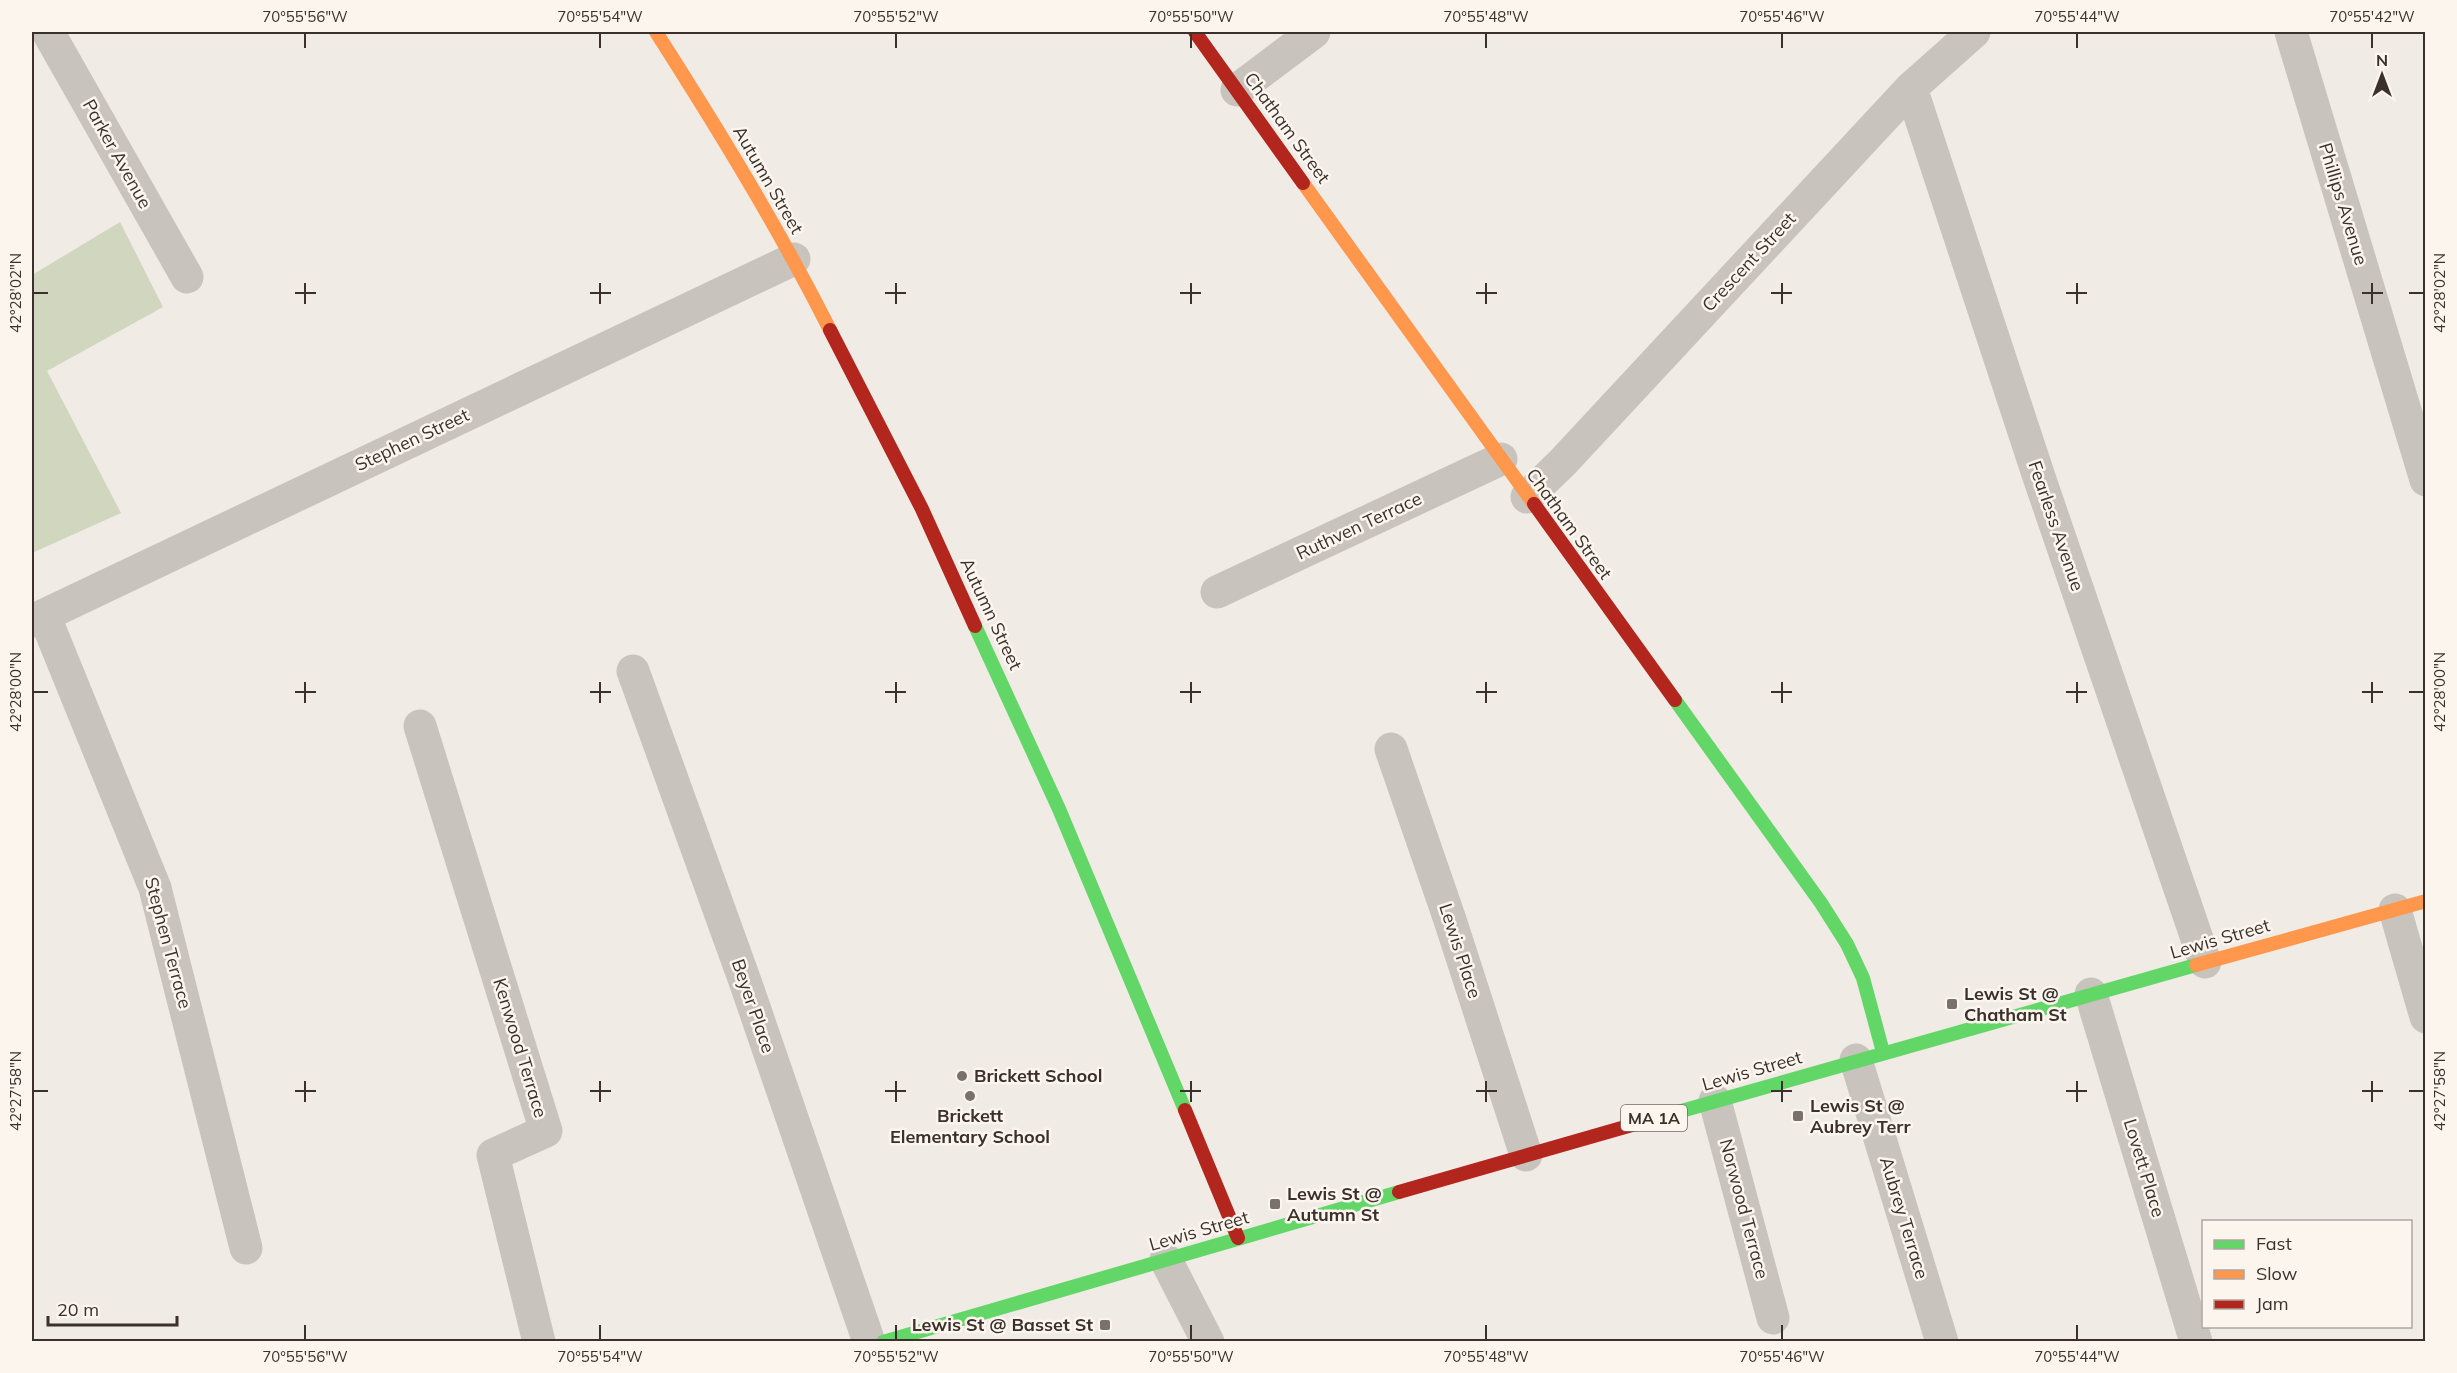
<svg xmlns="http://www.w3.org/2000/svg" width="2457" height="1373" font-family="Mulish,sans-serif">
  <style>
    .green { fill: #d1d6bf }
    .lines { fill: none; stroke-linecap: round; stroke-linejoin: round }
    .street { stroke: #c9c3be; stroke-width: 33 }
    .fast { stroke: #63d668; stroke-width: 14 }
    .slow { stroke: #ff974d; stroke-width: 14 }
    .jam { stroke: #b3261e; stroke-width: 14 }
    .ticks { fill: none; stroke: #3b302b; stroke-width: 2 }
    .poi-dot { fill: #7a716c; stroke: #fbf5ee; stroke-width: 2 }
    .labels { text-anchor: middle; stroke-width: 5; stroke-linejoin: round; paint-order: stroke }
    .shield { fill: #fbf5ee; stroke: #756b66; stroke-width: 1.5 }
    .shield-label { font-size: 16px; font-weight: bold; fill: #3b302b }
    .street-label { font-size: 18px; fill: #3b302b; stroke: #fbf5ee }
    .poi-label { font-size: 18px; font-weight: bold; fill: #3b302b; stroke: #fbf5ee; text-anchor: start }
    .neatline { fill: none; stroke: #3b302b; stroke-width: 2 }
    .ticks-label { font-size: 15px; text-anchor: middle; fill: #3b302b }
  </style>
  <rect width="100%" height="100%" fill="#f0ebe5"/>
  <path class="green" d="M120,222L163,307L47,371L121,513L32,553V275Z"/>
  <g class="lines">
    <path class="street" d="M48,32L187,277
      M2291,32L2426,480
      M1911,88L2039,477L2205,962
      M1237,90L1314,32
      M1527,497L1563,462L1911,88L1974,32
      M1217,592L1501,459
      M44,615L155,888L246,1248
      M32,621L794,259
      M633,671L746,984L869,1342
      M420,726L546,1131L493,1155L539,1342
      M1391,749L1450,920L1526,1155
      M2395,910L2426,1017
      M2091,994L2196,1342
      M1856,1060L1942,1342
      M1715,1101L1773,1318
      M1166,1260L1208,1342"/>
    <path class="fast" d="M975,626L1059,809L1185,1110
      M1675,700L1821,903L1847,944L1863,978L1883,1052
      M1646,1121L2196,965
      M883,1342L1399,1192"/>
    <path class="slow" d="M656,32C718,129 778,227 830,330
      M1303,183L1534,504
      M2196,965L2426,901"/>
    <path class="jam" d="M1195,32L1303,183
      M830,330L922,509L975,626
      M1534,504L1675,700
      M1185,1110L1238,1238
      M1399,1192L1646,1121"/>
  </g>
  <path class="ticks" d="M305,33V48M600,33V48M896,33V48M1191,33V48M1486,33V48M1782,33V48M2077,33V48M2372,33V48M305,283V304M600,283V304M896,283V304M1191,283V304M1486,283V304M1782,283V304M2077,283V304M2372,283V304M33,293H48M295,293H316M590,293H611M885,293H906M1180,293H1201M1476,293H1497M1771,293H1792M2066,293H2087M2362,293H2383M2409,293H2424M305,682V703M600,682V703M896,682V703M1191,682V703M1486,682V703M1782,682V703M2077,682V703M2372,682V703M33,692H48M295,692H316M590,692H611M885,692H906M1180,692H1201M1476,692H1497M1771,692H1792M2066,692H2087M2362,692H2383M2409,692H2424M305,1081V1102M600,1081V1102M896,1081V1102M1191,1081V1102M1486,1081V1102M1782,1081V1102M2077,1081V1102M2372,1081V1102M33,1091H48M295,1091H316M590,1091H611M885,1091H906M1180,1091H1201M1476,1091H1497M1771,1091H1792M2066,1091H2087M2362,1091H2383M2409,1091H2424M305,1325V1340M600,1325V1340M896,1325V1340M1191,1325V1340M1486,1325V1340M1782,1325V1340M2077,1325V1340"/>
  <g class="poi-dot">
    <rect x="1946" y="998" width="12" height="12" rx="3"/>
    <circle cx="962" cy="1076" r="6"/>
    <circle cx="970" cy="1096" r="6"/>
    <rect x="1792" y="1110" width="12" height="12" rx="3"/>
    <rect x="1269" y="1198" width="12" height="12" rx="3"/>
    <rect x="1099" y="1319" width="12" height="12" rx="3"/>
  </g>
  <g class="labels">
    <rect class="shield" x="1621" y="1105" width="66" height="26" rx="4.5"/>
    <g class="shield-label">
      <text x="1654" y="1124">MA 1A</text>
    </g>
    <g class="street-label">
      <text transform="translate(1287 128) rotate(54)" y="6">Chatham Street</text>
      <text transform="translate(117 154) rotate(61)" y="6">Parker Avenue</text>
      <text transform="translate(768 180) rotate(60)" y="6">Autumn Street</text>
      <text transform="translate(2343 204) rotate(73)" y="6">Phillips Avenue</text>
      <text transform="translate(1749 262) rotate(-47)" y="6">Crescent Street</text>
      <text transform="translate(412 440) rotate(-25)" y="6">Stephen Street</text>
      <text transform="translate(1569 524) rotate(54)" y="6">Chatham Street</text>
      <text transform="translate(1359 526) rotate(-25)" y="6">Ruthven Terrace</text>
      <text transform="translate(2056 526) rotate(71)" y="6">Fearless Avenue</text>
      <text transform="translate(991 614) rotate(65)" y="6">Autumn Street</text>
      <text transform="translate(2220 939) rotate(-16)" y="6">Lewis Street</text>
      <text transform="translate(168 943) rotate(75)" y="6">Stephen Terrace</text>
      <text transform="translate(1460 951) rotate(72)" y="6">Lewis Place</text>
      <text transform="translate(753 1006) rotate(71)" y="6">Beyer Place</text>
      <text transform="translate(520 1048) rotate(73)" y="6">Kenwood Terrace</text>
      <text transform="translate(1752 1071) rotate(-16)" y="6">Lewis Street</text>
      <text transform="translate(2144 1168) rotate(73)" y="6">Lovett Place</text>
      <text transform="translate(1744 1209) rotate(75)" y="6">Norwood Terrace</text>
      <text transform="translate(1904 1218) rotate(73)" y="6">Aubrey Terrace</text>
      <text transform="translate(1199 1231) rotate(-16)" y="6">Lewis Street</text>
    </g>
    <g class="poi-label">
      <text x="1964" y="1000">Lewis St @<tspan x="1964" dy="21">Chatham St</tspan></text>
      <text x="974" y="1082">Brickett School</text>
      <text x="1810" y="1112">Lewis St @<tspan x="1810" dy="21">Aubrey Terr</tspan></text>
      <text x="970" y="1122" text-anchor="middle">Brickett<tspan x="970" dy="21">Elementary School</tspan></text>
      <text x="1287" y="1200">Lewis St @<tspan x="1287" dy="21">Autumn St</tspan></text>
      <text x="1093" y="1331" text-anchor="end">Lewis St @ Basset St</text>
    </g>
  </g>
  <rect width="2457" height="1373" fill="none" stroke="#fbf5ee" stroke-width="66"/>
  <rect x="2202" y="1220" width="210" height="108" fill="#fbf5ee" stroke="#aea6a0" stroke-width="1.5"/>
  <rect x="2214" y="1240" width="30" height="9" fill="#63d668" stroke="#aea6a0" stroke-width="1.5"/>
  <text x="2256" y="1250" font-size="18" fill="#3b302b">Fast</text>
  <rect x="2214" y="1270" width="30" height="9" fill="#ff974d" stroke="#aea6a0" stroke-width="1.5"/>
  <text x="2256" y="1280" font-size="18" fill="#3b302b">Slow</text>
  <rect x="2214" y="1300" width="30" height="9" fill="#b3261e" stroke="#aea6a0" stroke-width="1.5"/>
  <text x="2256" y="1310" font-size="18" fill="#3b302b">Jam</text>
  <g transform="translate(2382 75)" stroke="#fbf5ee" stroke-width="4.5" paint-order="stroke">
  <path d="M0-4.5L10 22L0 15L-10 22Z" fill="#3b302b"/>
  <text y="-9" font-size="16" font-weight="bold" text-anchor="middle" fill="#3b302b">N</text>
  </g>
  <path d="M48 1316v9h129v-9" fill="none" stroke="#3b302b" stroke-width="3"/>
  <text x="57" y="1316" font-size="18" fill="#3b302b" stroke="#fbf5ee" stroke-width="4.5" paint-order="stroke">20 m</text>
  <rect x="33" y="33" width="2391" height="1307" class="neatline"/>
  <g class="ticks-label">
    <text x="305" y="22">70°55'56"W</text>
    <text x="600" y="22">70°55'54"W</text>
    <text x="896" y="22">70°55'52"W</text>
    <text x="1191" y="22">70°55'50"W</text>
    <text x="1486" y="22">70°55'48"W</text>
    <text x="1782" y="22">70°55'46"W</text>
    <text x="2077" y="22">70°55'44"W</text>
    <text x="2372" y="22">70°55'42"W</text>
    <text transform="translate(16 293) rotate(-90)" y="5">42°28'02"N</text>
    <text transform="translate(2440 293) rotate(-90)" y="5">42°28'02"N</text>
    <text transform="translate(16 692) rotate(-90)" y="5">42°28'00"N</text>
    <text transform="translate(2440 692) rotate(-90)" y="5">42°28'00"N</text>
    <text transform="translate(16 1091) rotate(-90)" y="5">42°27'58"N</text>
    <text transform="translate(2440 1091) rotate(-90)" y="5">42°27'58"N</text>
    <text x="305" y="1362">70°55'56"W</text>
    <text x="600" y="1362">70°55'54"W</text>
    <text x="896" y="1362">70°55'52"W</text>
    <text x="1191" y="1362">70°55'50"W</text>
    <text x="1486" y="1362">70°55'48"W</text>
    <text x="1782" y="1362">70°55'46"W</text>
    <text x="2077" y="1362">70°55'44"W</text>
  </g>
</svg>
